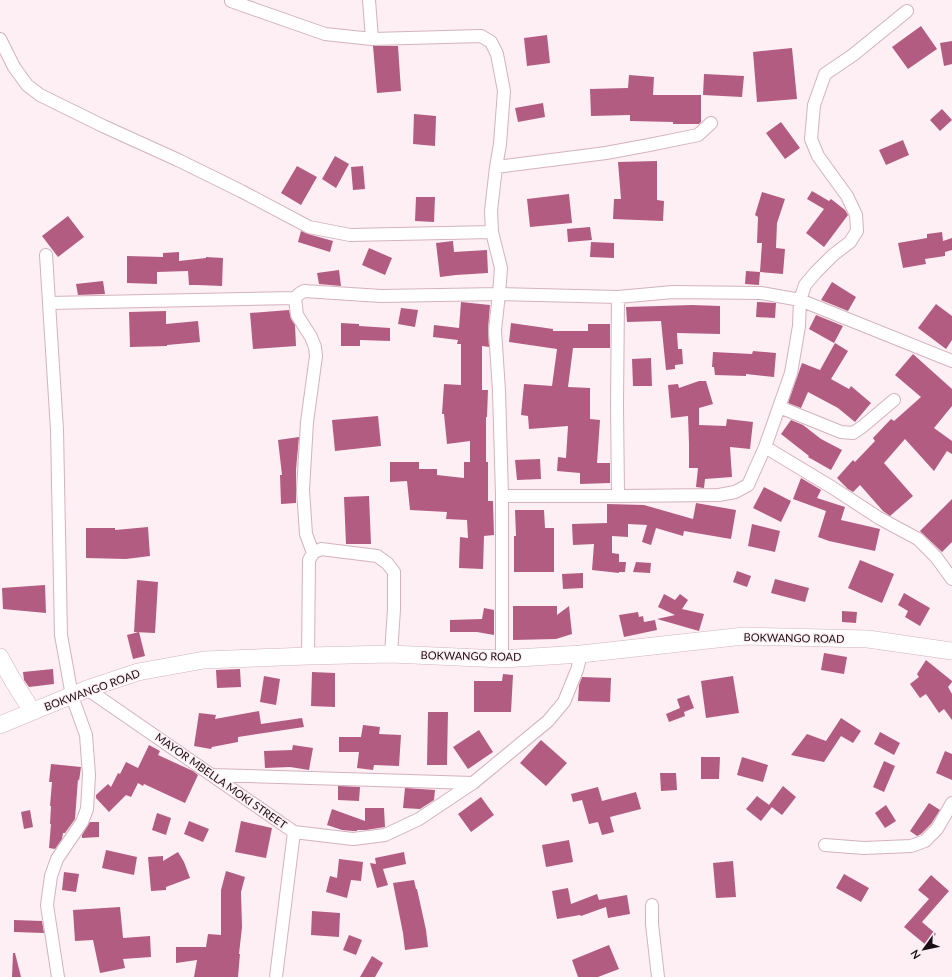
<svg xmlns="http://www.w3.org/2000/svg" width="952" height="977" font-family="Lato,sans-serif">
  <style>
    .building { fill: #b25c81 }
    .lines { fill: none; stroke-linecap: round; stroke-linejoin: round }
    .street-casing { stroke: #d3b2be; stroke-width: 14 }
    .secondary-casing { stroke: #d3b2be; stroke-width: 18 }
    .street { stroke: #fff; stroke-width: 12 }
    .secondary { stroke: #fff; stroke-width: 17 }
    .labels { text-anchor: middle; stroke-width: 3; stroke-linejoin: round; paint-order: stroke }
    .street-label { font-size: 11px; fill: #190e13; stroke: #feeff4 }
  </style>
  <rect width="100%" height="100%" fill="#feeff4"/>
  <path class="building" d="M921,26L937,49L908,69L892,47Z
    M547,35L550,63L527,66L524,38Z
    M952,41V64L944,66L940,43Z
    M373,46H398L401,91L377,93Z
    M792,48L797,99L757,102L753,52Z
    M704,74L744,76L742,97L703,95Z
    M629,75L654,77L653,95H701V122L699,124H673V122L630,121V115L591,116L590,89L628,88Z
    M543,103L545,117L518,122L515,108Z
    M942,109L952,120L940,131L930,120Z
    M414,114L436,116L435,146L413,144Z
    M781,122L800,148L785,159L766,133Z
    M903,140L909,155L886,165L879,150Z
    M335,156L349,164L336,188L322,179Z
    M657,161V200L664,201L663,221L613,219L614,199H621L618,162Z
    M297,166L317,177L301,205L281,193Z
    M363,166L365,189L353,190L351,167Z
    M812,191L829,201L831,199L845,210L848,215L824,247L806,233L824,209L807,199Z
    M762,192L785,199L777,223L776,248L785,249L783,274L760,272L762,243H757L758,217L755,215Z
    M569,194L572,223L530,227L527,199Z
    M416,197H435L434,222L415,221Z
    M68,216L84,237L58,257L42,236Z
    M590,227L592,240L568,242L567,229Z
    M301,231L308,234L333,241L330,252L298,242Z
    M942,232L943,241L952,238V250L945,252V256L925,259L926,264L903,268L898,243L927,238V234Z
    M453,241L454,252L487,250L488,273L456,275L440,277L436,243Z
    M591,242L614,243V258L590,257Z
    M369,248L392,258L385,275L362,265Z
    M179,252V261L206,258V257L223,258L222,286L197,285H189L188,271L157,272V284L127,283V256L163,257V253Z
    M339,270L341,286L319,284L317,273Z
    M746,271L760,272L759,285L745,284Z
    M103,281L105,294L78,295L76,284Z
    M832,282L856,297L848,311L821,300Z
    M461,302L490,305L488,329L489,347L482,346V390H488L487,417H486V462H488V501H493L494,535L484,536L483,569L459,568L460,537L468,538L467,520L446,519L447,512L410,510L407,481L390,482V462H419V469H437V475L464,478V462H470V441L447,444L444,414H442L444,384L461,385V344H457L458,340L433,337L434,325L459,328Z
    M757,302L776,303L775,318L756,317Z
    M936,304L952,316V340L946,349L918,328Z
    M692,305L720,306V334L677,333L678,349H682L683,364L675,365V369L666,370L661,321L627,322L626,307Z
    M401,308L418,310L415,327L398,324Z
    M289,310L291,319L295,325L296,346L253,349L250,313Z
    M166,311V324L198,321L200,342L167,345V346L130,347L129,312Z
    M816,315L843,326L834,343L809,329Z
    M341,323L359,324V326L390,328V341L360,340V346H341Z
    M511,323L553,329V331H588V324H610V348H573L568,387L590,388V419L600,420L597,463H610V483L580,484V473L557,471L558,457L566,458L568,426L529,429L528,416L521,415L524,384L552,386L557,349L509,342Z
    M835,343L848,351L831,379L849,389L851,386L871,403L855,422L838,408L808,392L801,408L788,403L802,363L820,370Z
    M753,351L776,353L774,377L746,374V376L715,375L714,367H712L713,352L752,354Z
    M913,354L952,389V406L934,428L952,441V454L947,451L934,471L905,439L884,463L913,496L890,516L883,511L860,485L853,492L848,489L837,478L853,460L855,462L875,441L873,438L891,419L894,421L921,397L895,375Z
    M651,358L652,386H633L632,359Z
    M699,381H706L713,404L699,408V425L726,426L727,419L753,422L750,449L730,447L732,477L705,479L704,488L696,487L698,468H689V443L688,416L671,418L668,385L678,384L679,388Z
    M378,416L381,446L335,451L332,420Z
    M791,420L803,425L821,439L842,450L831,470L808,457L809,456L781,434Z
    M299,437L296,470V503L281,504L280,475H282L278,440Z
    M540,459L541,479L517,480L515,460Z
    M801,478L821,490L817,498L845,507L841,520L880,529L875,551L829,541L818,537L826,511L793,499Z
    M764,487L791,501L781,522L753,508Z
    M369,496L371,544H346L344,497Z
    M952,499V542L942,552L923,534L920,531Z
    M696,503L736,510L731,539L684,531L683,536L656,528L651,545L642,542L647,525L628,524V537L612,536V553L619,554V562H626L625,572H619V573L592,570L594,544L573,545L572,524L607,523V504L644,505L693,519Z
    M515,510H544L545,528H554V572H514V536H516Z
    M752,524L780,531L775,552L748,546Z
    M148,527L150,556L126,559L86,558V528H115V530Z
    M860,560L894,574L882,603L848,588Z
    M636,562L651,563L650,573L633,572Z
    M737,571L751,576L747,587L733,582Z
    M583,573V588L563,589L562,574Z
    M775,579L809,588L805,602L771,593Z
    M137,580L158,582L155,633L134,632Z
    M45,585L46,613L3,609L2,588Z
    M904,593L930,608L920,626L905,617L908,611L898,605Z
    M664,594L675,600L680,594L688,600L682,609L704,614L699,631L657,619L675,615L658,607Z
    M513,606H557V615L569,606L572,634L556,639L513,640Z
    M484,608L494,610V635L477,632H450V620L482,619Z
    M842,611L857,612L856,623L842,622Z
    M638,612L639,617L643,616L644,622L655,620L657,630L624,637L619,615Z
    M139,632L145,656L133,659L127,635Z
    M824,653L847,657L844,674L821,670Z
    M926,660L952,681V682L948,687L952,694V720L944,709L939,713L926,694L920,698L910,684L919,677L917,674Z
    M53,669L54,684L29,687L24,680L23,672Z
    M240,669L241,687L217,688L216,670Z
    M312,672L335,673V707L311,706Z
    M503,674L513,675L511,712H474V681H502Z
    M264,676L280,679L276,705L260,702Z
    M733,676L739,713L706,718L701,681Z
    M582,677L611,678L610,702L578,701L579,685Z
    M689,695L694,708L684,712L685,716L669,722L666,714L680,708L677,699Z
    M259,711L261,724L302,718L304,727L238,737V742L212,747L211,749L194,746L199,713L216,715L215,719Z
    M428,712H448L447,765H427Z
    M841,718L861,731L853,743L841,736L824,762L791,755L807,734L826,741Z
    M363,725L380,727L379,734L401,735L399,766L374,765L373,770L357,768L359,752H339V737H361Z
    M479,730L493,752L468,769L453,747Z
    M880,732L900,743L894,755L874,744Z
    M541,740L567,763L546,786L520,763Z
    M149,745L160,751L158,755L193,771L198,775L185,803L144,784L143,786L138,783L131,797L126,795L109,812L96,798V795L108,784L111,787L118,773L120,774L126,762L138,768Z
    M293,745L313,748L309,770L290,767L265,768L264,751L292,750Z
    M945,751L952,754V780L936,773Z
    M701,757H720L719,779H701Z
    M742,757L768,765L763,782L737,775Z
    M884,761L895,766L884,792L873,787Z
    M51,764L81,767L79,781L78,779L75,819L65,833H63L62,839L55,849L49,848L51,824H50L51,806H50L52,782H49Z
    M660,773H676L677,790L661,791Z
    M338,786L360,787L359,801L338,800Z
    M783,786L796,797L782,815L769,805Z
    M598,787L602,801L636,792L641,809L610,817L614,832L602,835L598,822L589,824L582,800L573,802L571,794Z
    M405,788L435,790L434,800L420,809L403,808Z
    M757,796L772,807L761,821L746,809Z
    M481,797L494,815L471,832L458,814Z
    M929,803L940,810L931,824L921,834L917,836L910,831Z
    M886,805L896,821L885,828L875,813Z
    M365,808H384L385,827L366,830H357V831H353L342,830L327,825L332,809L365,821Z
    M30,810L33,827L24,829L21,812Z
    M157,813L171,818L166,835L152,830Z
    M189,821L209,829L203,842L184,834Z
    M241,821L272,828L266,858L235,852Z
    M90,822H99V837L82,838V835Z
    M569,840L573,862L546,867L542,845Z
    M106,850L137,857L134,875L102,868Z
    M178,852L184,862L190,878L166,887V890L151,891L148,857L163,856V861Z
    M404,852L406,864L383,869L388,885L377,888L370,863L376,864L375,858Z
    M339,859L363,862L361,881L351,880L347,898L326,892L330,876L337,878Z
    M733,861L736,897L716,898L713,863Z
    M226,871L245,877L241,892L242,927L239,954H240L238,977H194L197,960L176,963V947H206L208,934L221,935V890Z
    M64,872L79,874L76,892L62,890Z
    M844,874L869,888L861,902L836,888Z
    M931,875L949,891L922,922L936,934L926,945L904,927L929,899L918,890Z
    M414,880L416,889H417L426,930L428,947L405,950L403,933L393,883Z
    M568,888L571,904L597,894L599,900L627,895L630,914L608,918L606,907L581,916L580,915L557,919L552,891Z
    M120,907L123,938L150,936L151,957L123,959L125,968L100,973L93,940L75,941L73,910Z
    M312,911L340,913L339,937L311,935Z
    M14,920L42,921L44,933L14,932Z
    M349,935L362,940L356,955L343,950Z
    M609,945L619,969L598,977H578L572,960Z
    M13,953H15L21,977H12Z
    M372,956L383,963L375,977H360Z"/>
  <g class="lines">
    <g class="street-casing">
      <path id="street" d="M369,0L372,39
        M231,1L325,34L372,39L481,36L491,42L497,54L504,91L500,144L496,167L491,211L492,232L501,268L499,294L495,330L499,391L502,496V659
        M0,39L14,67L27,85L40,95L103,126L178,160L241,191L309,227L350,235L492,232
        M496,167L606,153L649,145L698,135L711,123
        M46,255L57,430L61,635L72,696L86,735L89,775L87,809L82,822L57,859L51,876L47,905L58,977
        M295,298L297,315L311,337L315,347L316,356L307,422L303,490L306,534L313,553
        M49,303L295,298L299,294L304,291L381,296L499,294L618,297L673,292L761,293L800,300L952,361
        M779,407L841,432L853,433L862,427L894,400
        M765,447L833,488L879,518L918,539L936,557L952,579
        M502,496H618L719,495L735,492L748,485L765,447L791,373L799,326L800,300L805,285L816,272L833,255L850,242L857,231L856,215L847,196L818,156L811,139L814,105L825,74L853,55L907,11
        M618,496L617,405L618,297
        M308,656L309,560L313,553L321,549L377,556L387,563L394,572V609L391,654
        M87,689L294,832L276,977
        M212,775L473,783
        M294,832L353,839L385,835L419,819L473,783L548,721L564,702L577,670L581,654
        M825,845L864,848L911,846L925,841L937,829L952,803
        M652,905V924L658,977"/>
    </g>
    <g class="secondary-casing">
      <path id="secondary" d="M0,657L12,679L32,711
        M0,725L87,689L138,672L204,660L308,656L391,654L502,659L581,654L744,636L868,639L952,651"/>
    </g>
    <use href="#street" class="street"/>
    <use href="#secondary" class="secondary"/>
  </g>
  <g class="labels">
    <g class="street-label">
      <text transform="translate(794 638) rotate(1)" y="4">BOKWANGO ROAD</text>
      <text transform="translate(471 656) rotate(1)" y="4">BOKWANGO ROAD</text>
      <text transform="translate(92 690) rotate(-20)" y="4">BOKWANGO ROAD</text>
      <text transform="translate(221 781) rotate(35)" y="4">MAYOR MBELLA MOKI STREET</text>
    </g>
  </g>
  <g transform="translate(924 949) rotate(237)" stroke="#feeff4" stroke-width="3" paint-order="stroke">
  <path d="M0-3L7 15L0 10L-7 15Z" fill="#190e13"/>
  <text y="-6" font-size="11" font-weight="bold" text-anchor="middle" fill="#190e13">N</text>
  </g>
</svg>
